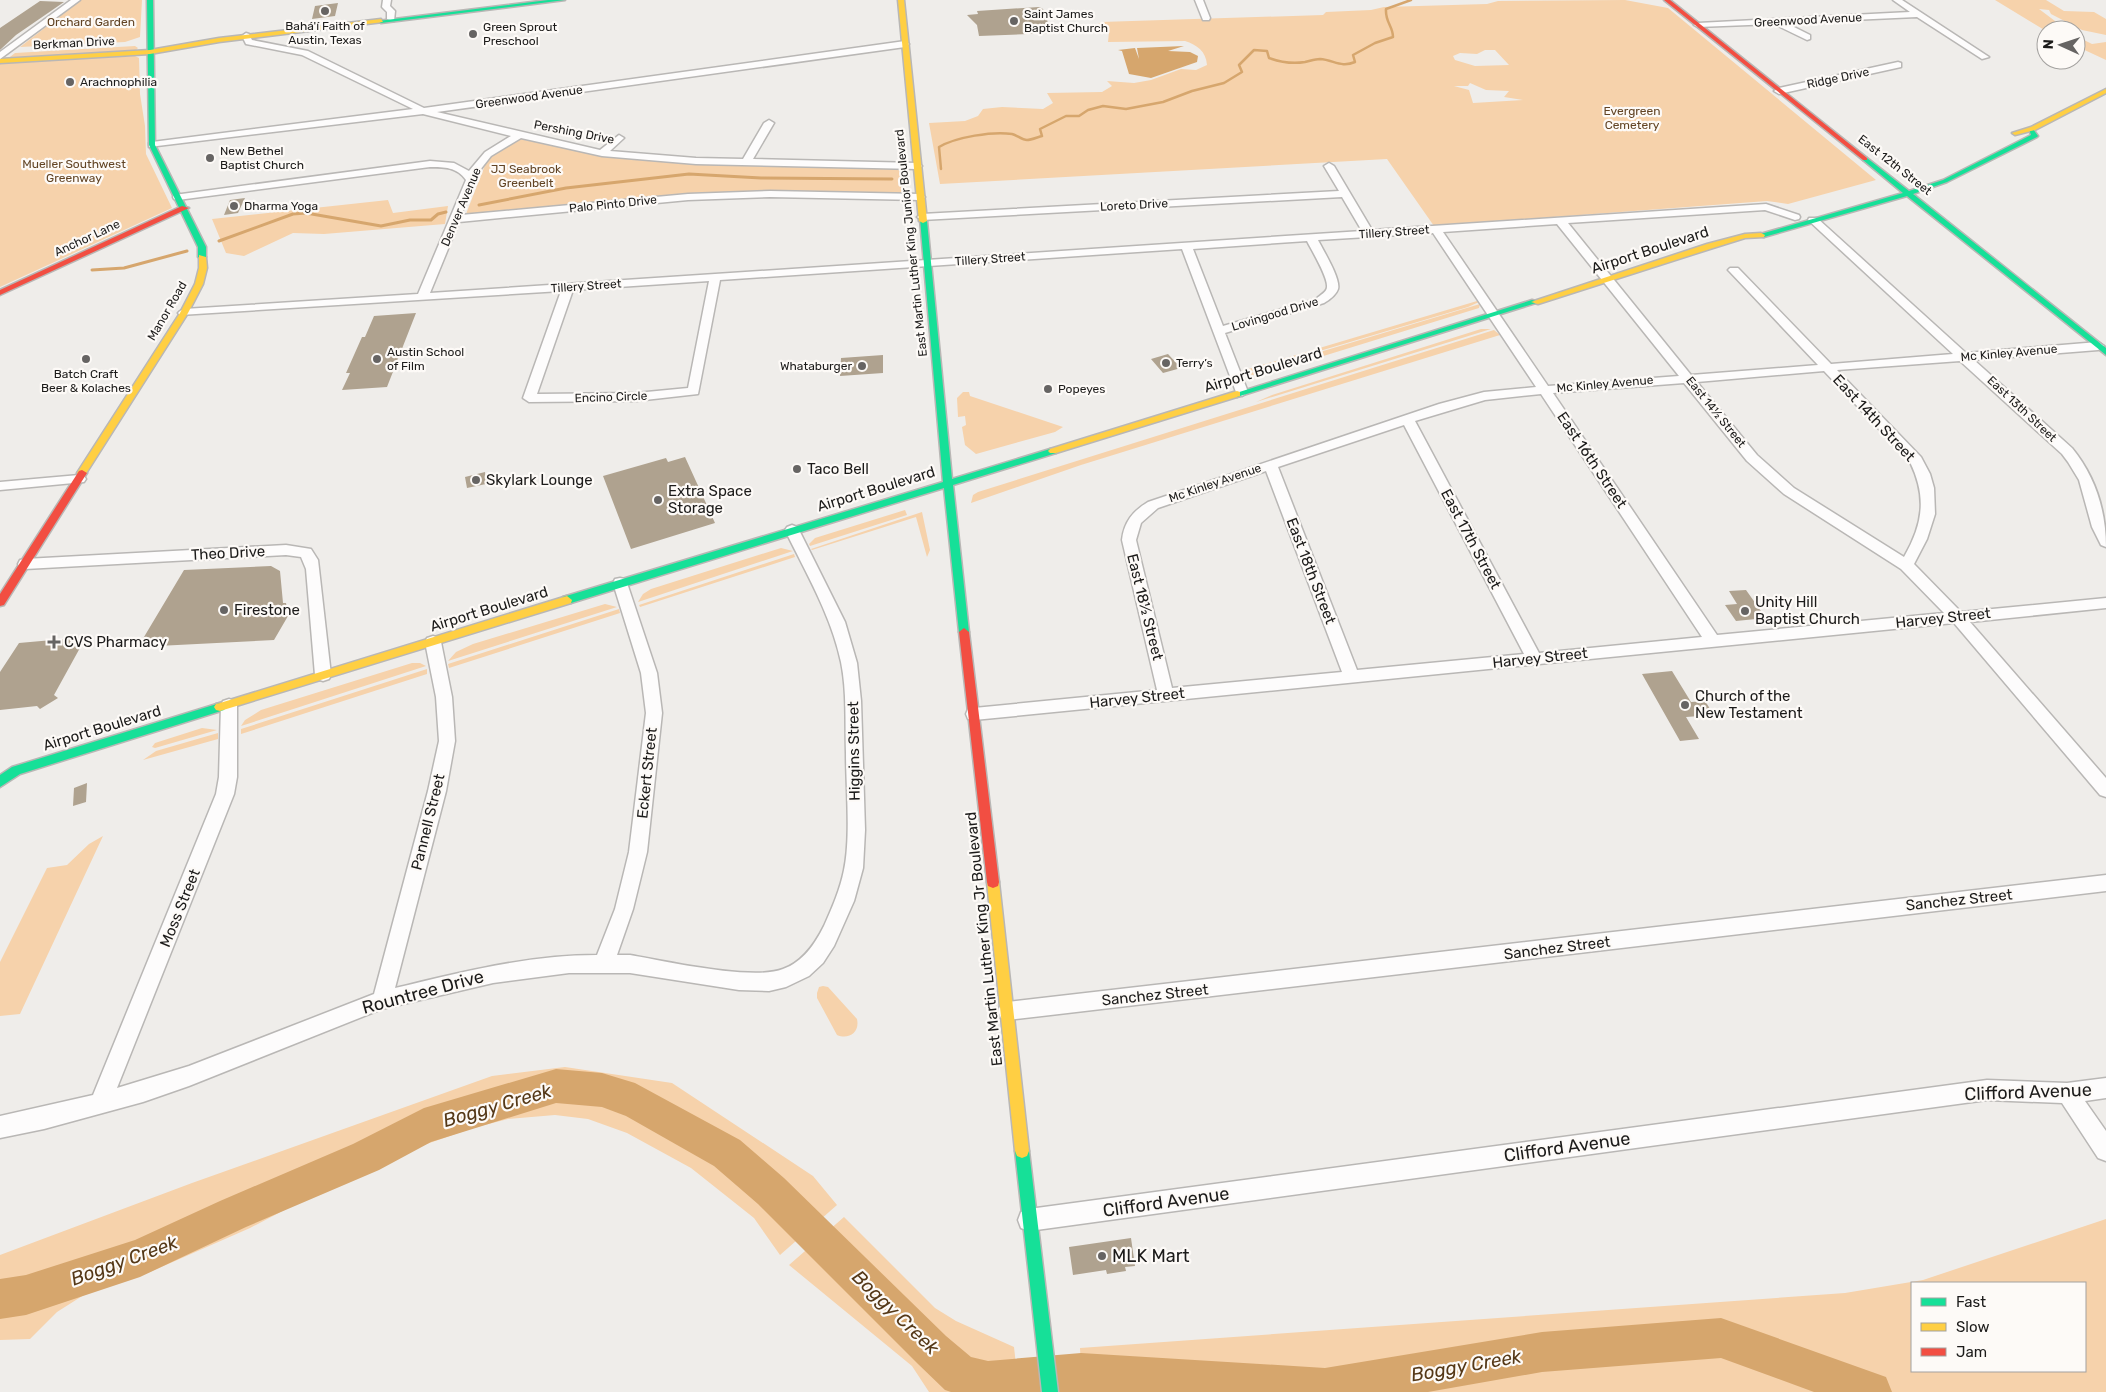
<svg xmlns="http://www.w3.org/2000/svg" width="2106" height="1392" font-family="Rubik,sans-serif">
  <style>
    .green { fill: #f6d2ab; fill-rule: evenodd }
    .water { fill: #d6a66d }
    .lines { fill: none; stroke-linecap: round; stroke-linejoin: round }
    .stream-far1 { stroke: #d6a66d; stroke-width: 2.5 }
    .stream { stroke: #d6a66d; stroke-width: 3 }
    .river { fill: #d6a66d; fill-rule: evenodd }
    .building { fill: #afa28f }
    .street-casing { stroke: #b9b7b5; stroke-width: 3 }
    .fast-casing { stroke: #b9b7b5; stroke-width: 3 }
    .slow-casing { stroke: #b9b7b5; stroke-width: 3 }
    .jam-casing { stroke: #b9b7b5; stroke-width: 3 }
    .street { fill: #fdfcfc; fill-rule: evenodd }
    .fast { fill: #16e098; fill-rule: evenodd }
    .slow { fill: #ffcf43; fill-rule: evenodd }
    .jam { fill: #f24e42; fill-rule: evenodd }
    .poi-dot { fill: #666463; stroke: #fdfaf7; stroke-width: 2 }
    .labels { text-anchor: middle; stroke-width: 4.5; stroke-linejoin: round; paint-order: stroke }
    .far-poi-label { font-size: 12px; fill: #1c1b1a; stroke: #fdfaf7; text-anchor: start }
    .far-street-label { font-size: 12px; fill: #1c1b1a; stroke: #fdfaf7 }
    .far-park-label { font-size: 12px; fill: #624424; stroke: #fdfaf7 }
    .street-label { font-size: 15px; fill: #1c1b1a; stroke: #fdfaf7 }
    .poi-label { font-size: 15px; fill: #1c1b1a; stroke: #fdfaf7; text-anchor: start }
    .near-street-label { font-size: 18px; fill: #1c1b1a; stroke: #fdfaf7 }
    .near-poi-label { font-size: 18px; fill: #1c1b1a; stroke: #fdfaf7; text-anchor: start }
    .near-water-label { font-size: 19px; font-style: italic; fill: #553817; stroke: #fdfaf7 }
  </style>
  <rect width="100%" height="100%" fill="#efedea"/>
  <path class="green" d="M81,0H142L140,37L125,42L20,47Z
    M1625,0L1668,8L1876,180L1788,204L1767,201L1434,226L1387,159L940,184L929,123L965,121L978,116L983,109L1002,107L1043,109L1053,103L1047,93L1102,92L1112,86L1107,81L1134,83L1151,80L1181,69L1196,70L1207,65C1206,51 1197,45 1185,41L1108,42L1109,32L1097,25L1101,22L1323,15L1326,12L1371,10L1384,7L1487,4L1498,1ZM1485,50H1495L1509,65L1475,66L1455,60L1453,56L1460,53L1477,54ZM1470,83L1486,90L1509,91L1504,97L1523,100L1473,103L1469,90L1454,86H1468Z
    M1995,0H2046L2064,11L2094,12L2106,19V35L2082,30L2051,14L2049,10L2039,9L2067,30L2046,31Z
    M2076,36L2092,44L2106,42V60L2076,46Z
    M135,46L138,48L136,50L6,60L15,53Z
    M135,56L139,58L140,94L145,126L146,154L172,208L0,287V63Z
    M520,139L594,154L895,168L902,170L906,190L898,194L756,191L692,193L475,215L466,214L487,160L495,153Z
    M388,200L393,213L448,206L445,224L324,234L293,233L244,256L226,253L212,219Z
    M1477,301L1479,302L1468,307L1246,373L1242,371Z
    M1480,304L1479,308L1268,373L1254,375L1247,374Z
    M1481,329H1491L1256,402L1272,395Z
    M1494,330L1500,335L1081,465L971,503L973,495L978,492Z
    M963,392H969L970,396L1063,427L1055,432L976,454L965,445L962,427L966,425L965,416L958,417L957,398Z
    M905,510L907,515L810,546L809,544L815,538Z
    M922,512L930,550L927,557L916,517L812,550L811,549Z
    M781,548L793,551L638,602L643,594L651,589Z
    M794,554L795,557L640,607L639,605Z
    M605,604L617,607L448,661L456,652L473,644Z
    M619,609L620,613L449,668L448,664Z
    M412,663H420L426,666L241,726L245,720L261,710Z
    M427,669V674L241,734V729Z
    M202,728L217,730L155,748L152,747L155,743Z
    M218,733V739L143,760L156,751Z
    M103,836L20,1014L0,1016V962L47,868L67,865L89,844Z
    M823,986L828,987L857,1019C860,1032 849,1040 837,1035L817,998V993L819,987Z
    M565,1067L672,1083L813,1176L837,1205L780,1255L754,1218L691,1168L627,1133L588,1119L555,1115L508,1119L473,1128L415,1148L351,1175L250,1228L150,1272L87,1293L57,1312L30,1339L0,1340V1255L192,1183L492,1076Z
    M844,1217L935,1308L956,1321L1014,1347L1019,1392H929L912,1366L789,1265Z
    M2106,1219V1392H1082L1080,1348L1845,1293L1923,1280ZM2085,1283V1371H1912V1283Z"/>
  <path class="water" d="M1184,46L1168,51L1190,52L1198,56L1197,62L1151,78L1129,74L1122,51L1118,50L1135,48L1139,59L1137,48Z"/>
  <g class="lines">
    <path class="stream-far1" d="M941,169L939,147C956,137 993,131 1012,134C1017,135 1022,140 1027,140C1031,140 1038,137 1042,136L1040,129L1066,116H1079L1088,110L1103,106L1126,109L1163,102L1192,91L1224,83L1242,72L1239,65L1254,50L1267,51L1269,58C1280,62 1293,64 1305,62C1310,61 1315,59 1320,59C1334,60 1341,68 1355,62L1353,55L1375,43L1393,37C1393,26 1385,22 1386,9L1411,0"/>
    <path class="stream" d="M479,205L566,188L689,174L761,178L892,179
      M219,241L293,214L306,213L381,226L410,220H431L438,214L446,212
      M92,270L124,268L187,251"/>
    <path class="river" d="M556,1069L602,1073L635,1083L740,1140L784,1178L946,1336L971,1357L988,1361L1081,1353L1325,1368L1542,1332L1721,1318L1886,1377L1892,1392H1814L1721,1358L1542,1372L1428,1392H951L945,1390L918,1364L758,1204L714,1166L626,1116L602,1107L556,1103L431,1142L379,1170L246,1227L140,1277L26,1315L0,1319V1279L26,1275L135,1240L220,1201L353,1144L424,1108Z"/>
  </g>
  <path class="building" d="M40,1L64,2L16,35L0,50V28Z
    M338,3L335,16L312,19L315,6Z
    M1039,7L1043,9L1052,33L979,36L977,25L967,15L978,14L977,11Z
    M245,198L238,213L224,215L230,200Z
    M416,313L387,387L342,390L350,373H346L362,337H365L374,316Z
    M1168,354L1181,368L1163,373L1151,359Z
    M883,355V373L840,376L841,358Z
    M685,457L715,523L631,549L603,476L666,458L668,462Z
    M485,472L486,484L467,488L465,477Z
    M271,566L280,571L283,603H286L288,616L274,640L138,647L184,570Z
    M1746,590L1766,618L1736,621L1725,605L1737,604L1729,591Z
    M86,637L54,695L58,698L40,709L37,706L0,710V672L19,643Z
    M1672,671L1691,702L1705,701L1714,715L1686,717L1699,739L1680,741L1642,674Z
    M87,783L86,802L73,806L74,788Z
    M1131,1238L1135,1266L1125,1267L1126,1271L1107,1274L1106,1270L1073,1275L1069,1247Z"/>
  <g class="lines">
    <g class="street-casing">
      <path id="street" d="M71,0H80L0,59V52Z
        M383,0H391L390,6L395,11L394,21L387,19V12L382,7Z
        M1195,0H1203L1210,18L1209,20H1203Z
        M1893,0H1902L1989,57L1982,59L1917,17L1786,23L1810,35V39L1807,40L1774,24L1698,27L1694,25L1698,23L1910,12Z
        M246,33L249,34L252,40L308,51L424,108L905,41L909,44L905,47L437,112L600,150L619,135L624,138L610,151L696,158L743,159L764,123L769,120L774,123L753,159L917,163L922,166L917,169L696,164L602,156L521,138L491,156L480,170L461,215L688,194L770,191L920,194L925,197L920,200L770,197L688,200L459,222L430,293L1362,231L1342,197L922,220L917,217L922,214L1339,191L1324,166L1329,163L1334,166L1372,230L1766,204L1799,215L1800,217L1799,219L1795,220L1765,210L1568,223L1691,375L1818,365L1730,272L1728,270L1730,268H1738L1831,364L1953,354L1808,220L1809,218H1817L1966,353L2098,342L2104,346L2098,350L1974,360L2072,448C2095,476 2106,511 2106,547L2101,545L2092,527L2079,480L2068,462L2062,454L1960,361L1837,370L1921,457L1930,474L1934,488L1935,514L1927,539L1914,564L1961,612L2106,598V608L1970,622L2106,778V797L2100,795L1954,623L974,720L968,719L966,714L968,709L974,708L1157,690L1122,540C1124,522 1133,511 1148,502L1439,404L1484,392L1536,387L1433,233L1318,240C1323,250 1341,279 1338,289C1336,295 1329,300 1324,303L1225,333L1248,392L1242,396L1236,392L1182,249L720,280L698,394L636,401L529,402L523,398L561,291L180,315L178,313L180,311L184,309L418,294L466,180C457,167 444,167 430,167L178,200L174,199L173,197L174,195L430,161L454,163L469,171L485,152L511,136L423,114L149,147V143L152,142L413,109L302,55L246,44L242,36ZM1557,224L1679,376L1548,386L1443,232ZM1307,241C1312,251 1328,277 1327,287C1327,292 1320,295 1316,299L1223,326L1193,249ZM709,281L688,388L636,393L537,394L573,290ZM1824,371L1910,462C1927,497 1923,524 1904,557L1794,488L1757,455L1697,382ZM1684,383L1747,461L1784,494L1901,569L1944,613L1717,635L1553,393ZM1541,394L1702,637L1539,653L1415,421L1485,400ZM1404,425L1524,654L1357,670L1278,467ZM1266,471L1342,672L1172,688L1136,540L1141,523L1158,508Z
        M1898,62L1901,63V67L1779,94L1774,91L1779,88Z
        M79,475L84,476L86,479L84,482L0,490V482Z
        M792,525L797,527L799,530L845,622L857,663L861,701L865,830L863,868L854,901L834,946L823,963L809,976L786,987L769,991L739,990L630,973H569L493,983L382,1009L189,1086L143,1102L44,1129L0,1138V1116L93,1095L216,794L219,777L221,705L223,701L229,699L235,701L237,705V777L234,794L117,1088L189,1066L374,994L428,791L439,741L436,697L425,642L427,638L433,636L439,638L441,642L452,697L455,741L446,791L395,988C462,972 528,955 597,955L615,909L629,852L646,713L641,673L613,583L615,579L620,578L625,579L627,583L657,673L662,713L647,852L633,909L617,955H630C665,961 753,981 783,969C803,962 815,944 824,926C832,908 840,890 844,870C851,837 846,787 846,753C845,723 847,691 841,662C831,615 806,573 785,530L787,527Z
        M286,545L311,549L318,560L331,675L329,679L323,681L317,679L315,675L306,569L301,557L286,555L25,569L20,568L18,564L20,560L25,559Z
        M2106,875V891L1008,1020L1001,1018L998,1011L1001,1004L1008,1002Z
        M2106,1078V1098L2085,1101L2106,1131V1161L2098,1158L2062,1103L1987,1100L1029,1231L1021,1228L1018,1220L1021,1212L1029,1209L1987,1080L2067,1083Z"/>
    </g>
    <g class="fast-casing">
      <path id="fast" d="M147,0H153L155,145L206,247V257L202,259L198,257V247L149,145Z
        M548,0H565L381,23L378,21Z
        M2029,129H2033L2038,136L2037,137L1947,182L1913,194L2106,348V355L1907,196L1764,237L1757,235L1903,193L1863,160V158H1867L1909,191L1943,180L2031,135Z
        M920,219L927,221L952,479L1050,449H1056L1058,451L1056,453L953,485L969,632L968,635L964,636L959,632L944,488L571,603H563L562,600L563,597L943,482Z
        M1532,300L1539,302L1240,396L1237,397L1233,394Z
        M220,703L224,704L226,707L224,710L20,774L0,787V775L12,767Z
        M1022,1144L1027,1146L1029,1151L1058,1392H1042L1015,1151L1017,1146Z"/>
    </g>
    <g class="slow-casing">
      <path id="slow" d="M898,0H904L927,221L923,223L919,221Z
        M381,19L383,22L219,42L150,54L0,63V59L150,50L219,38Z
        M2106,89V93L2035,130L2015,135L2012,133L2031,127Z
        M1761,233L1765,235L1764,237L1745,238L1713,248L1538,304L1531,302L1707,244L1745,234Z
        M199,255L206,257L207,268L203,284L188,313L85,475H79L77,473L180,313L195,284L199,268Z
        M1237,391L1240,392V396L1056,453H1050L1048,451L1050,449Z
        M567,596L572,600L571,603L220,711L216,710L214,707L216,704L220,703Z
        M993,876L998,878L999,882L1029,1151L1027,1156L1022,1158L1017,1156L1015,1151L987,882L988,878Z"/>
    </g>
    <g class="jam-casing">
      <path id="jam" d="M1664,0H1670L1867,158V160H1863Z
        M182,206L189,208L0,295V290Z
        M82,470L87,473L4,605L0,606V594L79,471Z
        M964,628L969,632L999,882L998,886L993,888L988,886L987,882L959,632Z"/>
    </g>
    <use href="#street" class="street"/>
    <use href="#fast" class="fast"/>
    <use href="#slow" class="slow"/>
    <use href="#jam" class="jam"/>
  </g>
  <g class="poi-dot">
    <circle cx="325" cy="11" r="5"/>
    <circle cx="1014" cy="21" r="5"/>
    <circle cx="473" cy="34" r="5"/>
    <circle cx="70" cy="82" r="5"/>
    <circle cx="210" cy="158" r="5"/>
    <circle cx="234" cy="206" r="5"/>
    <circle cx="86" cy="359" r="5"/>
    <circle cx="377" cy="359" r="5"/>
    <circle cx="1166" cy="363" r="5"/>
    <circle cx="862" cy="366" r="5"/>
    <circle cx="1048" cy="389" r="5"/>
    <circle cx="797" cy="469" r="5"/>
    <circle cx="476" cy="480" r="5"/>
    <circle cx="658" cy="500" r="5"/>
    <circle cx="224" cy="610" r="5"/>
    <circle cx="1745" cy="611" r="5"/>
    <path d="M51.5 634.5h5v5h5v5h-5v5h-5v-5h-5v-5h5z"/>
    <circle cx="1685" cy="705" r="5"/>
    <circle cx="1102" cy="1256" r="5"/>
  </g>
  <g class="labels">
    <g class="far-poi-label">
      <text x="1024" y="18">Saint James<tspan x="1024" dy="14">Baptist Church</tspan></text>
      <text x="325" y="30" text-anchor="middle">Bahá'í Faith of<tspan x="325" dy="14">Austin, Texas</tspan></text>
      <text x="483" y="31">Green Sprout<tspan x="483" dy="14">Preschool</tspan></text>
      <text x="80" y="86">Arachnophilia</text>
      <text x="220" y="155">New Bethel<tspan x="220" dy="14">Baptist Church</tspan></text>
      <text x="244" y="210">Dharma Yoga</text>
      <text x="387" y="356">Austin School<tspan x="387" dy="14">of Film</tspan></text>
      <text x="1176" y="367">Terry’s</text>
      <text x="852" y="370" text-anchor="end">Whataburger</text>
      <text x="86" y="378" text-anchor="middle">Batch Craft<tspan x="86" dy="14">Beer &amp; Kolaches</tspan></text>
      <text x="1058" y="393">Popeyes</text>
    </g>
    <g class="far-street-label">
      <text transform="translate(1808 20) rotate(-3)" y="4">Greenwood Avenue</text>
      <text transform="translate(74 43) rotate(-3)" y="4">Berkman Drive</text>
      <text transform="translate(1838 78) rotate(-12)" y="4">Ridge Drive</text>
      <text transform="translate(529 97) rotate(-8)" y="4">Greenwood Avenue</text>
      <text transform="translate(574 132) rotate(11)" y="4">Pershing Drive</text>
      <text transform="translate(1895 165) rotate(38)" y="4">East 12th Street</text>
      <text transform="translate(613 204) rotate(-6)" y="4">Palo Pinto Drive</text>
      <text transform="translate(1134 205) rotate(-3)" y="4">Loreto Drive</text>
      <text transform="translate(461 207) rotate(-67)" y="4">Denver Avenue</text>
      <text transform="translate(1394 232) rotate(-4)" y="4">Tillery Street</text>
      <text transform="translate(87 238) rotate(-25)" y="4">Anchor Lane</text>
      <text transform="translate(911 243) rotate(-96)" y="4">East Martin Luther King Junior Boulevard</text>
      <text transform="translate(990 259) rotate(-4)" y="4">Tillery Street</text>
      <text transform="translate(586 286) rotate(-4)" y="4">Tillery Street</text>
      <text transform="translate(167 311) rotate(-60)" y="4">Manor Road</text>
      <text transform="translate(1275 314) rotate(-17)" y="4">Lovingood Drive</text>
      <text transform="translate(2009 353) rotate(-5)" y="4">Mc Kinley Avenue</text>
      <text transform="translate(1605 384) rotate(-5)" y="4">Mc Kinley Avenue</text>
      <text transform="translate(611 397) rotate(-2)" y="4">Encino Circle</text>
      <text transform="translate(2022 409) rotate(43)" y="4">East 13th Street</text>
      <text transform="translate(1716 412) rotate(51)" y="4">East 14½ Street</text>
      <text transform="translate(1215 483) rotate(-19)" y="4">Mc Kinley Avenue</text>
    </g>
    <g class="far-park-label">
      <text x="91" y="26">Orchard Garden</text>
      <text x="1632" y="115">Evergreen<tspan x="1632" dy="14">Cemetery</tspan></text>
      <text x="74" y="168">Mueller Southwest<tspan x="74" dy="14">Greenway</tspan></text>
      <text x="526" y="173">JJ Seabrook<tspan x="526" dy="14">Greenbelt</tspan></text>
    </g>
    <g class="street-label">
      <text transform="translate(1650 250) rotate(-18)" y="5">Airport Boulevard</text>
      <text transform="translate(1263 370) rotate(-17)" y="5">Airport Boulevard</text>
      <text transform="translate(1874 418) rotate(47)" y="5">East 14th Street</text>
      <text transform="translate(1592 460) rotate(56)" y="5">East 16th Street</text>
      <text transform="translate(876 489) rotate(-17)" y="5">Airport Boulevard</text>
      <text transform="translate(1471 539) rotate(62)" y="5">East 17th Street</text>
      <text transform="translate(228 553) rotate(-3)" y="5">Theo Drive</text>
      <text transform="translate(1311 571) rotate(69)" y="5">East 18th Street</text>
      <text transform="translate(1145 607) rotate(76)" y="5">East 18½ Street</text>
      <text transform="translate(489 609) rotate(-17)" y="5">Airport Boulevard</text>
      <text transform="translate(1943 618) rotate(-6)" y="5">Harvey Street</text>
      <text transform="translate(1540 658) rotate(-6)" y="5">Harvey Street</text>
      <text transform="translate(1137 698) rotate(-6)" y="5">Harvey Street</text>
      <text transform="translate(102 728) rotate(-17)" y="5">Airport Boulevard</text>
      <text transform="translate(854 751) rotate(-91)" y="5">Higgins Street</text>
      <text transform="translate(647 773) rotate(-84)" y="5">Eckert Street</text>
      <text transform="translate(428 822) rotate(-76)" y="5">Pannell Street</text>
      <text transform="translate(1959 900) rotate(-6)" y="5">Sanchez Street</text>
      <text transform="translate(180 908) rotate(-68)" y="5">Moss Street</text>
      <text transform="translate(984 939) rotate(-96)" y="5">East Martin Luther King Jr Boulevard</text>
      <text transform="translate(1557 948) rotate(-7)" y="5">Sanchez Street</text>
      <text transform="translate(1155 995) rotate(-6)" y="5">Sanchez Street</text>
    </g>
    <g class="poi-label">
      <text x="807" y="474">Taco Bell</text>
      <text x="486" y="485">Skylark Lounge</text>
      <text x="668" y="496">Extra Space<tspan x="668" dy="17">Storage</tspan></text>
      <text x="1755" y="607">Unity Hill<tspan x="1755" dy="17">Baptist Church</tspan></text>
      <text x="234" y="615">Firestone</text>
      <text x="64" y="647">CVS Pharmacy</text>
      <text x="1695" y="701">Church of the<tspan x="1695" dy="17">New Testament</tspan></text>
    </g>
    <g class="near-street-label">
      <text transform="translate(423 992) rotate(-15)" y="6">Rountree Drive</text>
      <text transform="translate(2028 1092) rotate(-2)" y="6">Clifford Avenue</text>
      <text transform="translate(1567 1147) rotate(-8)" y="6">Clifford Avenue</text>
      <text transform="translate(1166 1202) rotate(-8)" y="6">Clifford Avenue</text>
    </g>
    <g class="near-poi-label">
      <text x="1112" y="1262">MLK Mart</text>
    </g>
    <g class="near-water-label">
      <text transform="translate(497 1105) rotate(-16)" y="7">Boggy Creek</text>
      <text transform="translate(124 1260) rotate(-20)" y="7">Boggy Creek</text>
      <text transform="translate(896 1312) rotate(44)" y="7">Boggy Creek</text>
      <text transform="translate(1466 1365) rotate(-10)" y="7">Boggy Creek</text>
    </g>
  </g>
  <rect x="1911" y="1282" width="175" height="90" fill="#fdfaf7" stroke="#a3a19f"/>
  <rect x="1921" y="1298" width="25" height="8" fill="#16e098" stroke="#a3a19f"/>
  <text x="1956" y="1307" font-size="15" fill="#1c1b1a">Fast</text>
  <rect x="1921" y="1323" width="25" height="8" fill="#ffcf43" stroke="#a3a19f"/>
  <text x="1956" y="1332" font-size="15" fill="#1c1b1a">Slow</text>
  <rect x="1921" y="1348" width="25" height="8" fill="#f24e42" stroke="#a3a19f"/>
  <text x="1956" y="1357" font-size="15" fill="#1c1b1a">Jam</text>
  <g transform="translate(2061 45) rotate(273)"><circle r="24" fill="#fdfaf7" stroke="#a3a19f"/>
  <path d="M0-4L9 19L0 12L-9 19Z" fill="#666463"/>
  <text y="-8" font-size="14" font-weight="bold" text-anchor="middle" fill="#1c1b1a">N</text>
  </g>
</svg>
